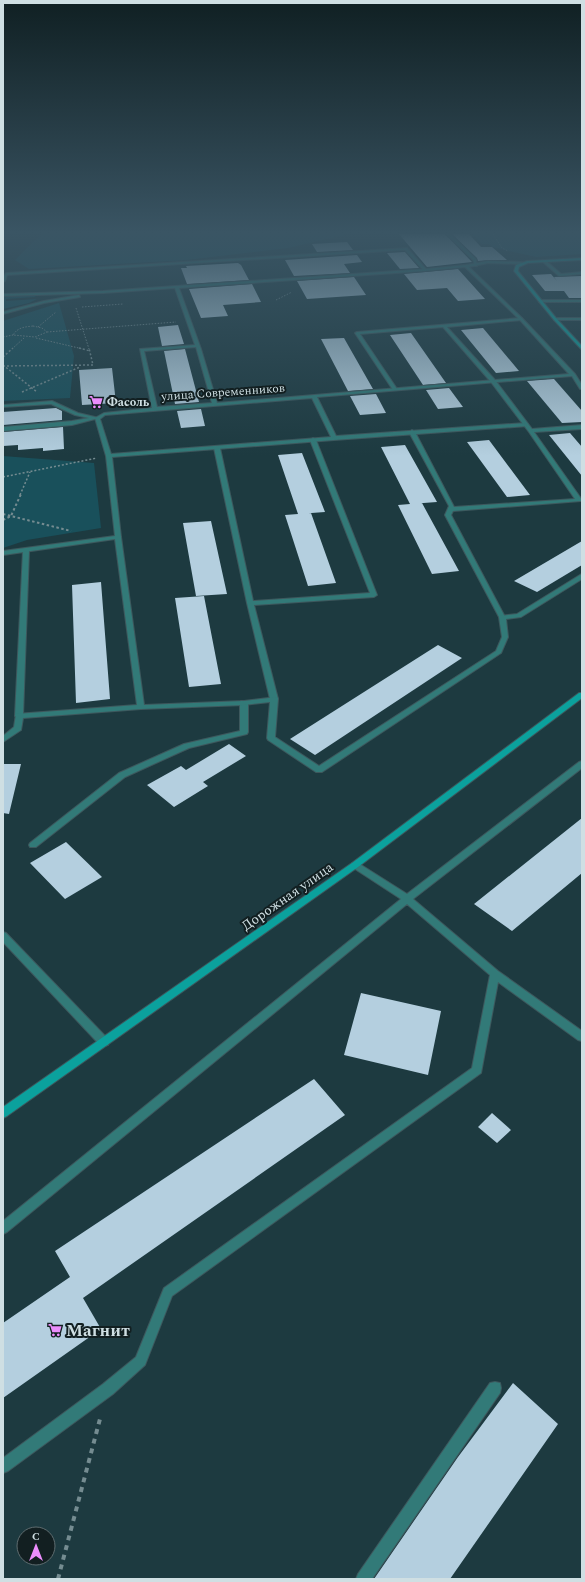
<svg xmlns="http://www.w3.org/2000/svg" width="585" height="1582" font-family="Spectral,serif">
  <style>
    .green { fill: #19505b }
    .building { fill: #b4cfdf }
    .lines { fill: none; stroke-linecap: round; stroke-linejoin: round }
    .lane-casing { stroke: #3d585d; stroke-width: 2 }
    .street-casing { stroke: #3d585d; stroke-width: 2 }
    .secondary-casing { stroke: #3d585d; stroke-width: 2 }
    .path-far3 { stroke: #758c91; stroke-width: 1; stroke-dasharray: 1.5 1.5; stroke-linecap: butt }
    .path-far2 { stroke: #758c91; stroke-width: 1.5; stroke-dasharray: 2 2; stroke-linecap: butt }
    .path-far1 { stroke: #758c91; stroke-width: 2; stroke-dasharray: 2.5 2.5; stroke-linecap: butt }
    .path { stroke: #758c91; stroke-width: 4; stroke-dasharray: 5 5; stroke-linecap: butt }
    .lane { fill: #327a78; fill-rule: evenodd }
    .street { fill: #327a78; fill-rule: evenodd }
    .secondary { fill: #0ba19d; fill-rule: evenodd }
    .labels { text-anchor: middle; stroke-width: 4; stroke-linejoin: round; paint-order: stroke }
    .far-street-label { font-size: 12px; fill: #cfdfe3; stroke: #121f21 }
    .far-poi-label { font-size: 12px; font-weight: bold; fill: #cfdfe3; stroke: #121f21; text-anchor: start }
    .street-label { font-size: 14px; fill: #cfdfe3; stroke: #121f21 }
    .near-poi-label { font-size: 17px; font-weight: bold; fill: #cfdfe3; stroke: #121f21; text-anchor: start }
  </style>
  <rect width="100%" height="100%" fill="#1d3a40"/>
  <path class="green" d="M41,234H343L344,235L288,248L186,260L29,269L15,260Z
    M472,234H582V254L536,257L492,247L489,244H482Z
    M31,294L36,297L6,299V301L37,299L29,303L3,309V296Z
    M59,303L74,356L70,398L3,401V321Z
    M3,456L94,463L101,528L27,540L3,548Z"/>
  <path class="building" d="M399,234H445L472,262L427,267Z
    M452,234H469L481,247H492L507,260H488L478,261L477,258Z
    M347,242L353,250L317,252L312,244Z
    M405,252L419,268L400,269L387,253Z
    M357,255L362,262L344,264L350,273L294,276L285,260Z
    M238,263L241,265L249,280L187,284L181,268H187L186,266Z
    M458,269L485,299L458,301L447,288L417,290L404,274Z
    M551,274L557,281L554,277L582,276V298H569L564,291H545L532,275Z
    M354,277L366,295L307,299L297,281Z
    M252,284L261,302L223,305L228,316L201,318L189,289Z
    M178,325L184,344L162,346L158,327Z
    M483,328L519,371L496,373L461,330Z
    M411,333L446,383L423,385L390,335Z
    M344,338L373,389L348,391L321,339Z
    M185,349L199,402L175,404L164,351Z
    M112,368L116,403L82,405L79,370Z
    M554,379L582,411V422L562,423L527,381Z
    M449,388L463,407L438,409L426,390Z
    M376,394L386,413L360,415L350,396Z
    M56,408L62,411V420L3,425V412Z
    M201,409L205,426L181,428L177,411Z
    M63,427L64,449L43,451V448L18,450V445L3,446V432Z
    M570,433L582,447V476L549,435Z
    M489,440L530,495L507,497L467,442Z
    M405,445L437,502L410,504L381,447Z
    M302,453L325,512L298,514L278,455Z
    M422,503L459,571L432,574L398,505Z
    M311,513L336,583L308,586L285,515Z
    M211,521L227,594L196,596L183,523Z
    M582,541V565L537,592L514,581Z
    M101,582L110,699L76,703L72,585Z
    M204,596L221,684L189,687L175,598Z
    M438,645L462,658L315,755L290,739Z
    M229,744L246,756L203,782L208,786L174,807L147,785L181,766L186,770Z
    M3,764H21L9,814L3,813Z
    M582,818V873L512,931L474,904Z
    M66,842L102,877L65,899L30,863Z
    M361,993L441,1011L428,1075L344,1055Z
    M314,1079L345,1115L83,1298L101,1329L3,1398V1323L70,1277L55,1251Z
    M492,1113L511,1130L497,1143L478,1127Z
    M513,1383L558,1424L450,1579H374L458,1457Z"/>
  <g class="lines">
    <g class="lane-casing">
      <path id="lane" d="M446,234H450L476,259L477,266H475L473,260Z
        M407,248L426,269V271H424L405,250L7,275L5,281L3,282V277L6,273Z
        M543,260H545L561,274L582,272V274L559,276L543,262Z
        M540,300H582V302H539Z
        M521,318H522V320L447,327L495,380L532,429L582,425V429L534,432L582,500L581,501L453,511L451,515L505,617L502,619L499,617L445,515L449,506L409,432L412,430L415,432L454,507L575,499L529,432L491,382L443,327L360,334L397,389L395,390H393L355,333L357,332Z
        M554,318H582V320H554Z
        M52,401L78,413L99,418L72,425L3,431V427L72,421L89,418L75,415L51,404L3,407V405Z
        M313,438L316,440L377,595L374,597L254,605L278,699L274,701L270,699L247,603L214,448L217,446L220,448L253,601L370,593L310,440Z
        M26,549L29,551L23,716L19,718L15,716L23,551Z
        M241,701H244L248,703V732L247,734L189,748L125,777L36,847H30L29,845L30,843L119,773L184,744L240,731V703Z
        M582,761V768L413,899L498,971L582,1031V1041L578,1040L498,982L481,1073L172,1296L145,1365L113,1394L8,1471L3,1473V1458L103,1384L136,1357L164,1288L472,1068L490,975L407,904L7,1232L3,1234V1221L401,899L352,867L351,865L352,863H358L407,894L579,762Z
        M3,932L6,933L108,1039L109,1042L108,1045L104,1046L100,1045L3,942Z
        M495,1382L500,1383L501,1388L500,1393L372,1579H356L358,1574L490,1383Z"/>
    </g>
    <g class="street-casing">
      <path id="street" d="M488,261L522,262L521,264L488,263L469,267L522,318L575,374L582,385V389H580L572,376L317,397L336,436L526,423L528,424V426L334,440L112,457L121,537L144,705L244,701L277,697L278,699L275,737L319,766L496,651L502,637L499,617L500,616L517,614L580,575L582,574V579L521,617L506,619L508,637L501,653L322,772H316L268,740L267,738L270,702L244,705L141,709L23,718L21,730L3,742V736L14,727L16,714L137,705L115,539L3,555V551L115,536L106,456L95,418L104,413L152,408L140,349L195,345L175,288L103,293L3,296V294L103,291L425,269L466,265ZM465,267L520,320L569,374L217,403L201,349L179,288L425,271ZM196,347L212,403L157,407L144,351ZM312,398L331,437L111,454L100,419L105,415Z
        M79,295L80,297L44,303L3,314V312L44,301Z"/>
    </g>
    <g class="secondary-casing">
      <path id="secondary" d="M582,258V260L528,263L519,267L518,271L556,318L582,346V350L554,320L514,271L516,265L527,261Z
        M579,693H582V698L358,867L7,1116L3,1118V1107L352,863Z"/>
    </g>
    <path class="path-far3" d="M493,234L502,248L508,251
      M276,300L292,292
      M82,307L123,304
      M76,308L89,349
      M33,326L42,328L47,332L35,337L13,335C18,327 25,327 33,326Z
      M38,327L56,312
      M47,332L176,322
      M3,337L13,335
      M36,338L83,349
      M12,349L24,338"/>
    <path class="path-far2" d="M79,348L90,351
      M3,357L13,348
      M3,365L37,392
      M3,366L93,365L89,348
      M22,392L80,367
      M3,477L97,458
      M20,495L30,472"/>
    <path class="path-far1" d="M3,514L71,531
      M3,520L11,516L21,494"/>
    <path class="path" d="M58,1579L101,1415"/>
    <use href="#lane" class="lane"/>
    <use href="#street" class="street"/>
    <use href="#secondary" class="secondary"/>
  </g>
  <linearGradient id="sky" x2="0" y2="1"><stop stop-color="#102023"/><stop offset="0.51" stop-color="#3a5564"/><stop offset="1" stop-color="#3a5564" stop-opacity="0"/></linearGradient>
  <rect width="585" height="456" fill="url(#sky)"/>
  <defs>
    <g id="supermarket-bare" transform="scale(1.08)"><path d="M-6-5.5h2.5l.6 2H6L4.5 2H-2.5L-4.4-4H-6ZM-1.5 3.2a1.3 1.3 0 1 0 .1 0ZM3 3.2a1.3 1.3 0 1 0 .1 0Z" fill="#eb8dfc" stroke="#121f21" stroke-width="2.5" paint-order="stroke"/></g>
  </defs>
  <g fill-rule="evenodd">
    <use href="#supermarket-bare" x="96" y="402"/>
    <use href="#supermarket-bare" x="55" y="1330"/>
  </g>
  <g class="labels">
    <g class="far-street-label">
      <text transform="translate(223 392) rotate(-4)" y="4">улица Современников</text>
    </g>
    <g class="far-poi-label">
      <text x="107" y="406">Фасоль</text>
    </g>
    <g class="street-label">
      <text transform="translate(287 896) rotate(-35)" y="5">Дорожная улица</text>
    </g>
    <g class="near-poi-label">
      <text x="66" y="1336">Магнит</text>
    </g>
  </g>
  <rect width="585" height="1582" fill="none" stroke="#cfdfe3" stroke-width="8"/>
  <g transform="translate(36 1546)"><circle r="19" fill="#121f21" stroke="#5e6c6f"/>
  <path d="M0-3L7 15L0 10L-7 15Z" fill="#eb8dfc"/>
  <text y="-6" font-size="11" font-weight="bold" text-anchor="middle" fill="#cfdfe3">С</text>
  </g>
</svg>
